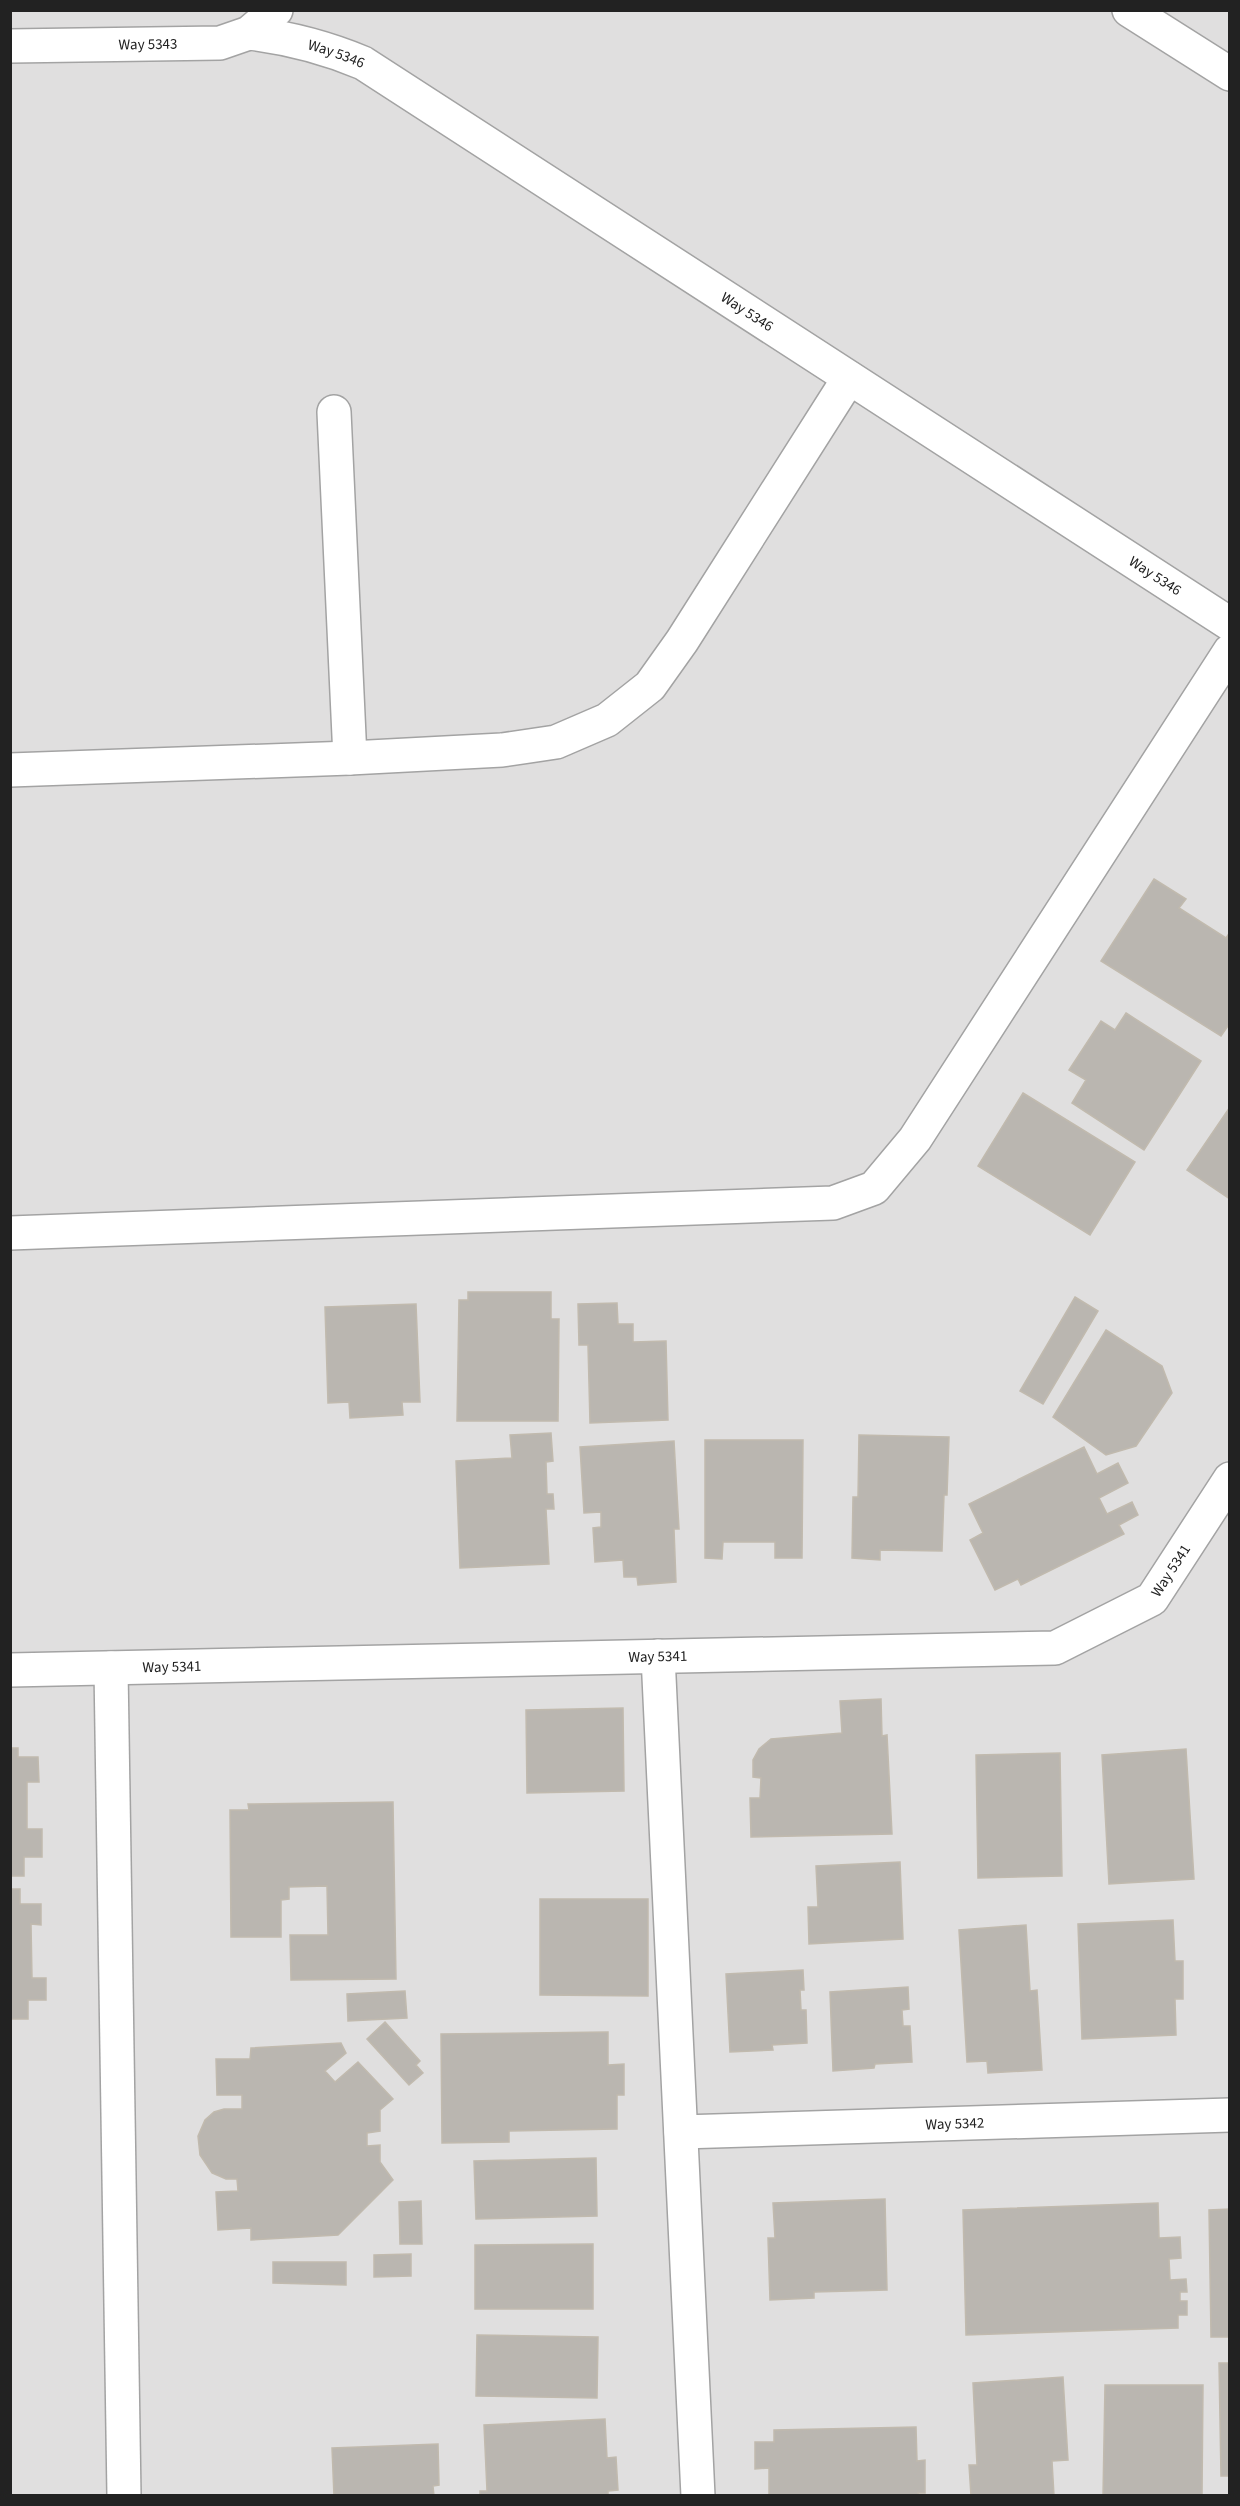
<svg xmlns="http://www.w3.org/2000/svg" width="1240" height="2506" font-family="'Source Sans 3',sans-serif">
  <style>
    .residential { fill: #e0dfdf }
    .building { fill: #bab6b0; stroke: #c1baae; stroke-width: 1.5 }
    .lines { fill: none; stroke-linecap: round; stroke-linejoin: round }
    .minor-casing { stroke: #a3a3a3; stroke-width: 36 }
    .minor { stroke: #fff; stroke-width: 33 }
    .labels { text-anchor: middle; stroke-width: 4.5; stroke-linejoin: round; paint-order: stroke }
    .street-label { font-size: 15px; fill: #222; stroke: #fff }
  </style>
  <rect width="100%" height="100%" fill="#f1f0ea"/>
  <path class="residential" d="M11,11H1229V2495H11Z"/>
  <path class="building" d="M1154,879L1186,899L1179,908L1226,938L1230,932V1023L1221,1036L1101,961Z
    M1126,1013L1201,1061L1144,1150L1072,1103L1086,1080L1069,1070L1101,1021L1115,1030Z
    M1023,1093L1135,1162L1090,1235L978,1166Z
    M1230,1107V1199L1187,1170Z
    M468,1292H551V1319H559L558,1421H457L459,1300H468Z
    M1075,1297L1098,1311L1043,1404L1020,1391Z
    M617,1303L618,1324H633V1342L666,1341L668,1420L590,1423L588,1345H579L578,1304Z
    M416,1304L420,1402H402L403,1415L350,1418L349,1402L328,1403L325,1307Z
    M1106,1330L1162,1366L1172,1393L1136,1446L1106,1455L1053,1417Z
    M551,1433L553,1461L546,1462L547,1494H553L554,1509H546L549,1564L460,1568L456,1461L512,1458L510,1435Z
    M859,1435L949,1437L947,1495H944L942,1551L880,1550V1560L852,1558L853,1497H858Z
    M705,1440H803L802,1558H775V1542H723L722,1559L705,1558Z
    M674,1441L679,1529H674L676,1582L638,1585L637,1577H624L623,1560L595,1562L593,1528L601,1527V1512L584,1513L580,1447Z
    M1084,1447L1097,1474L1118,1463L1128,1483L1099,1498L1107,1514L1132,1502L1138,1515L1119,1525L1124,1534L1021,1585L1018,1579L995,1590L970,1540L983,1533L969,1504Z
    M881,1699L882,1736L887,1735L892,1834L751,1837L750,1798H760L761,1778L753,1777V1760L759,1749L771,1739L842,1733L840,1701Z
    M623,1708L624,1791L527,1793L526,1710Z
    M10,1748H18V1757H38L39,1782H27V1829H42V1857H24V1876H10Z
    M1186,1749L1194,1879L1109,1884L1102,1755Z
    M1060,1753L1062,1876L978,1878L976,1755Z
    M393,1802L396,1979L291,1980L290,1935H328L327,1886L289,1887V1899L281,1900V1937H231L230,1810H249L248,1804Z
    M900,1862L903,1939L809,1944L808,1907H818L816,1866Z
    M10,1889H20V1904H41V1925L31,1924L32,1978H46V2000H28V2019H10Z
    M540,1899H648V1996L540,1995Z
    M1173,1920L1175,1961H1183V1999H1175L1176,2035L1082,2039L1078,1924Z
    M1026,1925L1030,1991L1037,1990L1042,2070L988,2073L987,2061L967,2062L959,1930Z
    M803,1970L804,1990H800L801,2010H806L807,2043L772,2045L773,2050L730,2052L726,1974Z
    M908,1987L909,2009L902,2010L903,2026H910L912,2062L875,2064L874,2068L833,2071L830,1992Z
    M405,1991L407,2018L348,2021L347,1994Z
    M385,2022L420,2061L416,2065L423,2073L409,2085L367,2039Z
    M608,2032V2065L624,2064V2095H617V2129L509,2131V2142L442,2143L441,2034Z
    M341,2043L346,2053L325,2071L335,2082L358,2062L393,2099L380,2110V2131L367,2133V2146L380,2145V2162L393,2180L338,2235L251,2240V2228L218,2230L216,2192L238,2191L237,2179H226L212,2173L200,2155L198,2136L205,2120L214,2112L224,2109H242V2095H217L216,2059H250L251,2048Z
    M596,2158L597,2216L476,2219L474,2161Z
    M885,2199L887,2290L814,2292V2298L770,2300L768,2238H775L773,2203Z
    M421,2201L422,2244H400L399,2202Z
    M1158,2203L1159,2238L1180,2237L1181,2258L1169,2259L1170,2280L1186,2279L1187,2292H1180V2301H1187V2315H1178V2328L966,2335L963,2210Z
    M1230,2209V2337H1211L1209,2210Z
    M593,2244V2309H475V2245Z
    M411,2254V2276L374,2277V2255Z
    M273,2262H346V2285L273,2283Z
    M477,2335L598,2337L597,2398L476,2396Z
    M1219,2363H1230V2476H1221Z
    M1063,2377L1068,2460L1052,2461L1054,2496H971L969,2465H977L973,2383Z
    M1105,2385H1203L1202,2496H1103Z
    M605,2419L607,2458L616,2457L618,2490L608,2491V2496H480V2491H487L484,2425Z
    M916,2427L917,2461L925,2460V2493H918V2496H769V2468L755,2469V2442H774V2430Z
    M438,2444L439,2485L433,2486L434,2496H334L332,2448Z"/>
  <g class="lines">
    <g class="minor-casing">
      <g id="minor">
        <path d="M1129,10L1230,74"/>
        <path id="s1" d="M249,33C290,38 325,47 363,63L1230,624"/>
        <path id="s2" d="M10,46L220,43L249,33L276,10"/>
        <path d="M334,412L350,758"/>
        <path d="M10,770L350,758L502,750L556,742L607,720L650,686L682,641L849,378"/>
        <path d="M10,1233L833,1203L874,1188L915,1139L1230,651"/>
        <path d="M658,1656L698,2496"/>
        <path d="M111,1668L124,2496"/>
        <path id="s3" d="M10,1670L1055,1648L1152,1599L1230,1479"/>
        <path id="s4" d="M681,2132L1230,2115"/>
      </g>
    </g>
    <use href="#minor" class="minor"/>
  </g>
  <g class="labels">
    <g class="street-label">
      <text dy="5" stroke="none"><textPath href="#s2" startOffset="138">Way 5343</textPath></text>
      <text dy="5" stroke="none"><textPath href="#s1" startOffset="90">Way 5346</textPath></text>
      <text dy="5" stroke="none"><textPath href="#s1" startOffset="576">Way 5346</textPath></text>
      <text dy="5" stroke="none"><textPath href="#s1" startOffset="1062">Way 5346</textPath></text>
      <text dy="5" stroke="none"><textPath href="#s3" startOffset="1188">Way 5341</textPath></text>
      <text dy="5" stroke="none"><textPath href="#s3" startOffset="648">Way 5341</textPath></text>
      <text dy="5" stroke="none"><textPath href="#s3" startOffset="162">Way 5341</textPath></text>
      <text dy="5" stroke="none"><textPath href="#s4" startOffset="274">Way 5342</textPath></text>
    </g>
  </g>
  <rect width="1240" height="2506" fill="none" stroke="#222222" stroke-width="24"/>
</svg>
